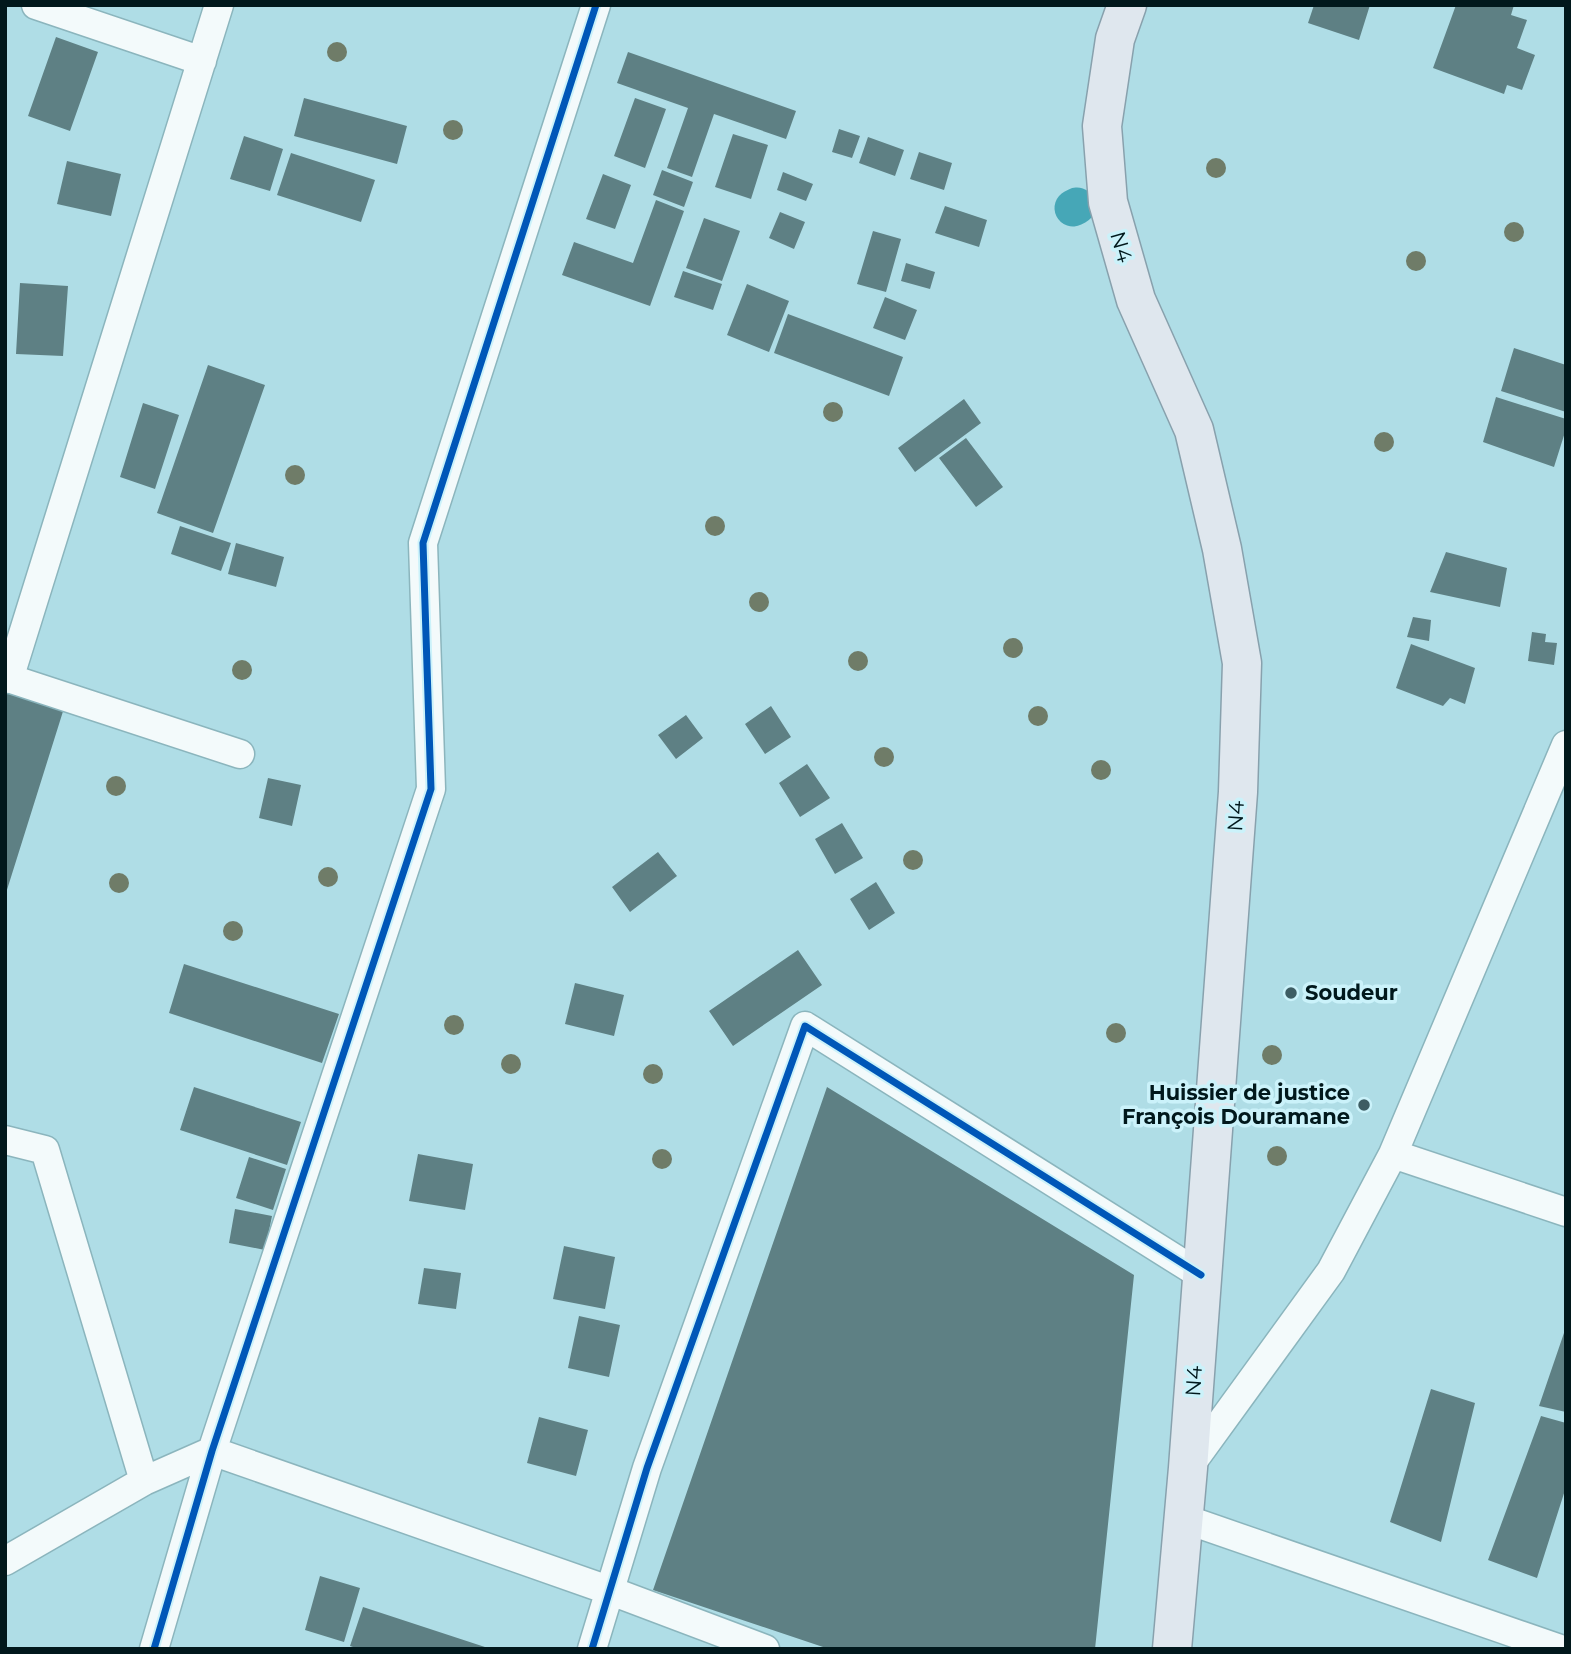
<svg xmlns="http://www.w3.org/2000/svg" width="1571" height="1654" font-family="Montserrat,sans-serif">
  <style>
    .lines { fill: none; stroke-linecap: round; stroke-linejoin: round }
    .canal { stroke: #46a7b7; stroke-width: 37 }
    .building { fill: #5e8084 }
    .minor-casing { stroke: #8bb5bd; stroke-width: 31 }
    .primary-casing { stroke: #88a1ad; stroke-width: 41 }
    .minor { stroke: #f3fafb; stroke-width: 28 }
    .primary { stroke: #dfe7ee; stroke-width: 38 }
    .cycleway-casing { stroke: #cbf2fa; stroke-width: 11 }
    .cycleway { stroke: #0057b8; stroke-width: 7 }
    .tree { fill: #6f7c68 }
    .poi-dot { fill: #3e5d63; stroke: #cbf2fa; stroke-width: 2.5 }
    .labels { text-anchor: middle; stroke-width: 7; stroke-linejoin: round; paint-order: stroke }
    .street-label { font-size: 21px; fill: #01181c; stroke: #cbf2fa }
    .poi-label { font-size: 21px; font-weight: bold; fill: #01181c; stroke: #cbf2fa; text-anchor: start }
  </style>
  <rect width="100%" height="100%" fill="#afdde6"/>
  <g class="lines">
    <path class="canal" d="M1073,208L1077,206"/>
  </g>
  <path class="building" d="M1314,5H1370L1359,40L1308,23Z
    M1456,5H1514L1511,15L1527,20L1517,48L1535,55L1522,90L1507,85L1504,94L1433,68Z
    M56,37L98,52L70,131L28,116Z
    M628,52L796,111L786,139L714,114L692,177L667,168L688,108L617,83Z
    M304,98L407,126L397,164L294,136Z
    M635,98L666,109L645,168L614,156Z
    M839,129L860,136L852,158L832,152Z
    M733,134L768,145L751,199L715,187Z
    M244,136L283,149L270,191L230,179Z
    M868,137L904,150L895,176L859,163Z
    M919,152L952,163L944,190L910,179Z
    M291,153L375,180L361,222L277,195Z
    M67,161L121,174L111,216L57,204Z
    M662,170L693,182L684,207L653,195Z
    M783,172L813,184L806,201L777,190Z
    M603,174L631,185L615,229L586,219Z
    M656,200L684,211L650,306L562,275L574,242L633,263Z
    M945,206L987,220L979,247L935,233Z
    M780,212L805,222L794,249L769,238Z
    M704,218L740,231L722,281L686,268Z
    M873,231L901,239L886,292L857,284Z
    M906,263L935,272L930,289L901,281Z
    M683,271L722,284L713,310L674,297Z
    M20,283L68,286L63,356L16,354Z
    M747,284L789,301L769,352L727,335Z
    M885,297L917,310L905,340L873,328Z
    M788,314L903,357L889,396L774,353Z
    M1514,348L1566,365V412L1501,391Z
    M208,365L265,385L213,533L157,513Z
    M1496,397L1566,419V429L1554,467L1483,442Z
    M964,399L981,423L915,472L898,448Z
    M143,403L179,415L155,489L120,477Z
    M966,438L1003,487L976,507L939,458Z
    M180,526L231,543L221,571L171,554Z
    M236,543L284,557L276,587L228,574Z
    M1446,552L1507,568L1500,607L1430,592Z
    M1413,617L1431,620L1429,641L1407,637Z
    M1532,632L1546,634L1545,642L1557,643L1554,665L1528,661Z
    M1411,644L1475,668L1465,704L1450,698L1443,706L1396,688Z
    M9,687L65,705L6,893L5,699Z
    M771,706L791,737L765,754L745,724Z
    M686,715L703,738L676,759L658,735Z
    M807,764L830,798L800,817L779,783Z
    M268,778L301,785L292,826L259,818Z
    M842,823L863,858L835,874L815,839Z
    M658,852L677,876L630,912L612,887Z
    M876,882L895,913L869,930L850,899Z
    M798,950L822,985L733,1046L709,1011Z
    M184,964L339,1014L322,1063L169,1013Z
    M575,983L624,995L614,1036L565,1024Z
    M194,1087L301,1122L287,1165L180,1130Z
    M827,1087L1134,1275L1095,1649H829L653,1590Z
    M418,1154L473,1164L465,1210L409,1201Z
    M249,1157L286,1169L273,1210L236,1198Z
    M235,1209L272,1216L265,1250L229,1243Z
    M564,1246L615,1257L605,1309L553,1299Z
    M424,1268L461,1273L456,1309L418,1304Z
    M579,1316L620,1325L609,1377L568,1368Z
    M1565,1330H1566V1412L1539,1406Z
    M1431,1389L1475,1403L1441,1542L1390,1522Z
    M1541,1416L1566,1423V1487L1537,1578L1488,1560Z
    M539,1417L588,1430L576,1476L527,1463Z
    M320,1576L360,1588L344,1642L305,1630Z
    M363,1607L488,1648V1649H359L350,1646Z"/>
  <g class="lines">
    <g class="minor-casing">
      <path id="minor" d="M36,5L202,61
        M5,677L240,754
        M9,679L219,5
        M5,1140L45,1150L144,1481L5,1561
        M1393,1154L1566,1212
        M1188,1468L1331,1271L1393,1154L1566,745
        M144,1481L212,1451L611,1591L765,1649
        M1182,1518L1560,1649
        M154,1649L212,1451L431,789L423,543L596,5
        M592,1649L647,1468L805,1026L1201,1275"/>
    </g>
    <g class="primary-casing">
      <path id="primary" d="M1127,5L1115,39L1102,126L1108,202L1136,300L1194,430L1222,549L1242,663L1238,792L1188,1468L1172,1649"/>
    </g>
    <use href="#minor" class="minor"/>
    <use href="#primary" class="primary"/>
    <g class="cycleway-casing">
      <path id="cycleway" d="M154,1649L212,1451L431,789L423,543L596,5
        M592,1649L647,1468L805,1026L1201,1275"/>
    </g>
    <use href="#cycleway" class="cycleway"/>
  </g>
  <g class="tree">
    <circle cx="337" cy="52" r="10"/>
    <circle cx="453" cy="130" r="10"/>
    <circle cx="1216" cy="168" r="10"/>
    <circle cx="1514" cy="232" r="10"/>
    <circle cx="1416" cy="261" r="10"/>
    <circle cx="833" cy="412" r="10"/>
    <circle cx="1384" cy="442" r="10"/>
    <circle cx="295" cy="475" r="10"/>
    <circle cx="715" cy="526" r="10"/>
    <circle cx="759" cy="602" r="10"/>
    <circle cx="1013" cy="648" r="10"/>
    <circle cx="858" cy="661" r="10"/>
    <circle cx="242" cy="670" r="10"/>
    <circle cx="1038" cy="716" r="10"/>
    <circle cx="884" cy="757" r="10"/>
    <circle cx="1101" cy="770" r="10"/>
    <circle cx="116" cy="786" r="10"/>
    <circle cx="913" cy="860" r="10"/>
    <circle cx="328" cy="877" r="10"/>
    <circle cx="119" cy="883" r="10"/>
    <circle cx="233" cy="931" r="10"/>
    <circle cx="454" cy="1025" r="10"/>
    <circle cx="1116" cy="1033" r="10"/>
    <circle cx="1272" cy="1055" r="10"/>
    <circle cx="511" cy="1064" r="10"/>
    <circle cx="653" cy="1074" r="10"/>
    <circle cx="1277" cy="1156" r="10"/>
    <circle cx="662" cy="1159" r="10"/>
  </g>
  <g class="poi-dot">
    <circle cx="1291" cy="993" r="7"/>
    <circle cx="1364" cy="1105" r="7"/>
  </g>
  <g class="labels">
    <g class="street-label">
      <text transform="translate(1121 247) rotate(74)" y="7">N4</text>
      <text transform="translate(1236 816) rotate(-86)" y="7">N4</text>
      <text transform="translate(1194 1381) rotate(-86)" y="7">N4</text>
    </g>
    <g class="poi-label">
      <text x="1305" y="1000">Soudeur</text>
      <text x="1350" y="1100" text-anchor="end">Huissier de justice<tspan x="1350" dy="24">François Douramane</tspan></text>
    </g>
  </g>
  <rect width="1571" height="1654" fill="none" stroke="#01181c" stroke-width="14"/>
</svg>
